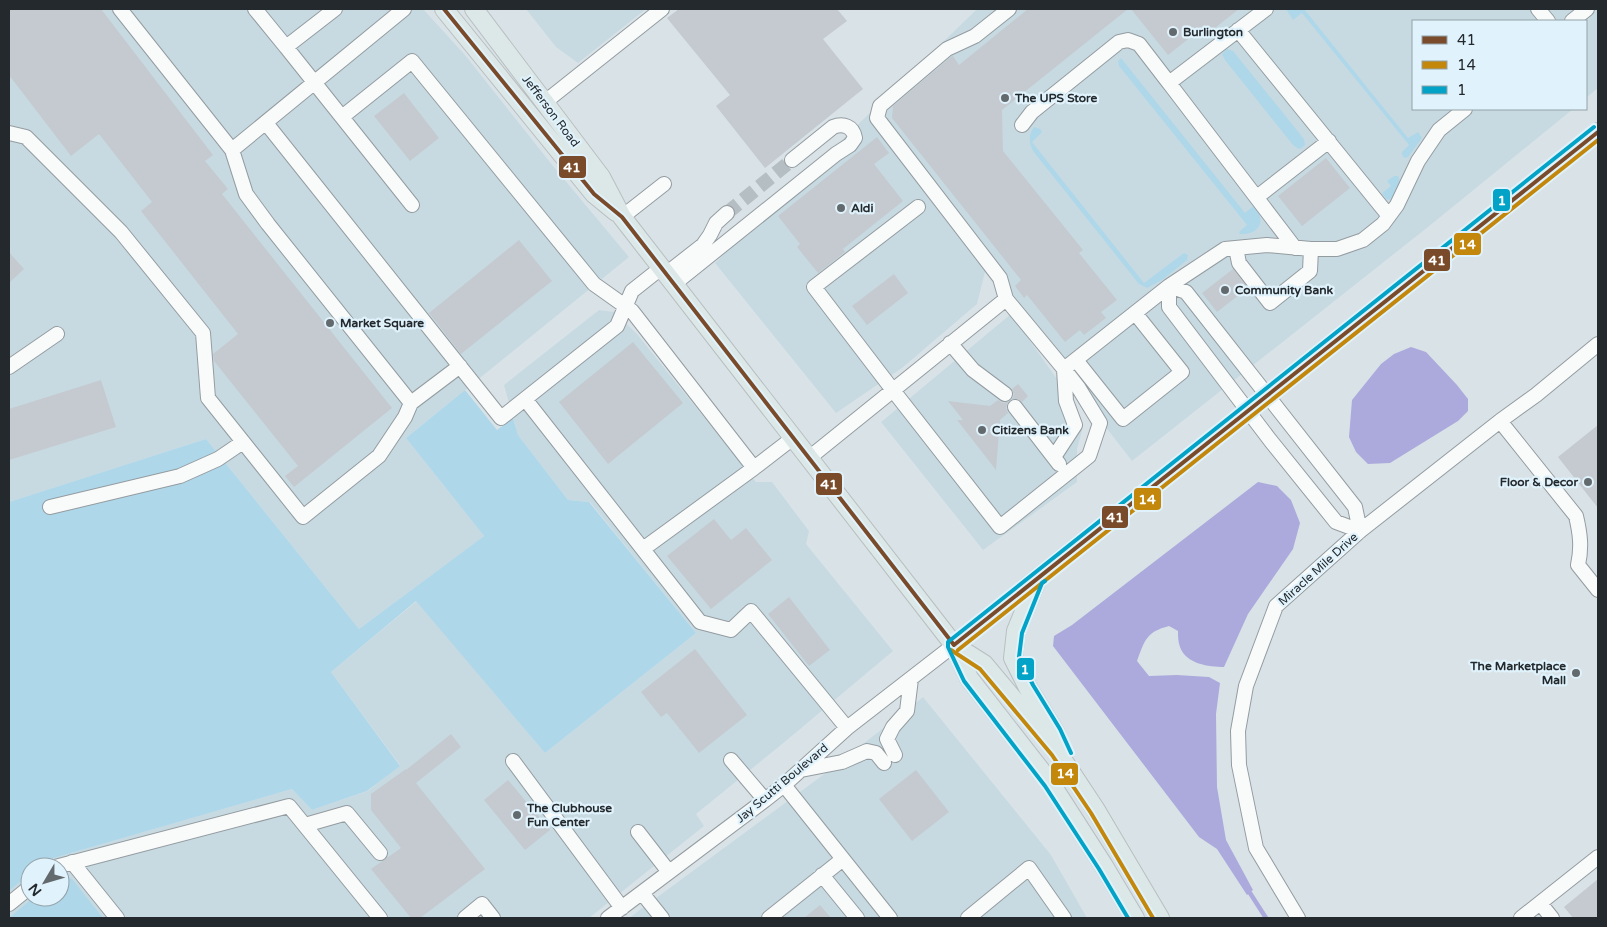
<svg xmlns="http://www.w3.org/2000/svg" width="1607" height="927" font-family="'Varela Round',sans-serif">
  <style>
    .built { fill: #c7dae1 }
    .green { fill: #afd7ea }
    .water { fill: #acaadc }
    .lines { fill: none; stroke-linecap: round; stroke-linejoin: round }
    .stream { stroke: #acaadc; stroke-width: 4.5 }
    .building { fill: #c4cacf }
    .minor-tunnel { stroke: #b5bec2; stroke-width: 14; stroke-dasharray: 14 7; stroke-linecap: butt }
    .minor-casing { stroke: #949ca0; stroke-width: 16 }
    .major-casing { stroke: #b9bec0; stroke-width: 20 }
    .minor { stroke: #f9fbfb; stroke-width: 14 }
    .major { stroke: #dce7e8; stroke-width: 18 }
    .bus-1-casing { stroke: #e0f2fb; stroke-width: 8 }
    .bus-2-casing { stroke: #e0f2fb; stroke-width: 8 }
    .bus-3-casing { stroke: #e0f2fb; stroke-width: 8 }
    .bus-1 { stroke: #7a4b2a; stroke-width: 4 }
    .bus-2 { stroke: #c2870b; stroke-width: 4 }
    .bus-3 { stroke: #02a3c6; stroke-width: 4 }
    .poi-dot { fill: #636a6e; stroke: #e0f2fb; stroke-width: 2 }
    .labels { text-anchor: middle; stroke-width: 4.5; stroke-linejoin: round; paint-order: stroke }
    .poi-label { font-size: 12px; font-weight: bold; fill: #23292d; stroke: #e0f2fb; text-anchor: start }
    .street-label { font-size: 12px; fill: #23292d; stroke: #e0f2fb }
    .line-badge { stroke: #e0f2fb; stroke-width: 2 }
    .badge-label { font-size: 14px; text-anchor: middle; font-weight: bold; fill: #fff }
  </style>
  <rect width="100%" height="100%" fill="#d9e3e7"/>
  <path class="built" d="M9,9H423L465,55L553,166L629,257L406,438L484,536L359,629L206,439L9,502Z
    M526,9H646L578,63L556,47Z
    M977,9H1598V88L1586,98V21H1413V109H1573L1428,227L1132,461L985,272L977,304L902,368L836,413L715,263Z
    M599,310L614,312L637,334L756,482H772L809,531L806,544L893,651L787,740L696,814L704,826L589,918H9V891L30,874V897H60V867H38L47,860L292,789L312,810L368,791L400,765L331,672L417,601L545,753L696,633L590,502L568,500L518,435L504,385Z
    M1011,314L1074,403L1083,427L1077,449V482L983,550L881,422Z
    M923,697L1051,855L1087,918H629L827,772Z"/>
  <path class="green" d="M1286,9H1304L1408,138L1418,132L1422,138L1408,157L1405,158L1402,155V152L1409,145L1302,13L1293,20Z
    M1227,49L1233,51L1304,139L1305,145L1300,149L1297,148L1293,145L1225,60L1222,54Z
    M1121,58L1245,213L1252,207H1255C1267,222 1258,235 1240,234L1239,232L1247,225L1119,66L1118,61Z
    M1034,127L1040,129L1042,132L1032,142L1144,283L1184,253L1188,255L1187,260L1162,280L1147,288L1139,284L1033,151C1029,143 1028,135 1034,127Z
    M1394,176H1398L1400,181L1393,197L1389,200L1386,199L1382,193L1391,186L1387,181Z
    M465,390L497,430L513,418L518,435L568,500L589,502L696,633L545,753L416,601L331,672L400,766L367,791L312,810L292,789L47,860L38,867H30V874L9,891V502L206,439L359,629L484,536L406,438Z
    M61,875L72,879L103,918H9L34,897H60V876Z"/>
  <path class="water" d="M1411,347L1426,352L1457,385L1468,399V411L1458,421L1390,463L1368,464L1356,452L1349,437L1352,400L1381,364L1394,354Z
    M1258,482L1277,486L1291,500L1300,523L1293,549L1248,614L1224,667C1209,667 1186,664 1180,647C1178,642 1178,636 1178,631L1169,626C1146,632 1145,640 1137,661L1149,676L1177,675L1209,677L1220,683L1216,714L1217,787L1226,840L1253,890L1247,895L1217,849L1199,837L1053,646L1054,636L1072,625Z"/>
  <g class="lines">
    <path class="stream" d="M1250,893L1266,918"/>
  </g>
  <path class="building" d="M9,9H101L213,155L205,161L228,189L222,194L392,408L294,487L285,476L298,466L214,361L213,354L238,334L141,211L152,202L99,134L71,156L9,75Z
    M679,9H837L847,21L823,39L863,89L765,168L716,106L730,95L667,18Z
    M1028,9H1128L1002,110L1003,151L1083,250L1079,253L1117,300L1101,312L1106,318L1084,335L1080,330L1065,342L1027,295L1024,298L1015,286L1021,280L892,118L893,106L952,56H953L959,65Z
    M1131,9H1239L1206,35L1201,29L1168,55Z
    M404,93L439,138L410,161L374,116Z
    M877,137L889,153L874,164L903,201L843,249L845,252L818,273L797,247L800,244L778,216Z
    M1326,158L1350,188L1302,226L1278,196Z
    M519,240L552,281L461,354L429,313Z
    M9,252L24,269L9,283Z
    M1233,269L1248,288L1217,312L1202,293Z
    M894,274L908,293L867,325L852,306Z
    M633,342L683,403L608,464L559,402Z
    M101,380L116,427L9,460V409Z
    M1018,384L1028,396L1022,402L1018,399H1012L1014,395L1012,389Z
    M998,400L1003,403L1008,402L1006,408L1008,413L1000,420L996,470L957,420H963L948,401L990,406Z
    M1598,425V508L1558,457Z
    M714,519L731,540L746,528L772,560L711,609L667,556Z
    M789,597L830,650L809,666L768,614Z
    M695,649L747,715L699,753L667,713L661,717L641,692Z
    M451,734L461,747L416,783L485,869L420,918H411L371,869L401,848L371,810V794L406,769V770Z
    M916,770L949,812L912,841L879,799Z
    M508,780L550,830L525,850L484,800Z
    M1598,879V918H1573L1564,907Z
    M820,905L831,918H804Z"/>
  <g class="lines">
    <path class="minor-tunnel" d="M727,213L792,160"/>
    <g class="minor-casing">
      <path id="minor" d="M120,9L232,150L246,194L268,224L411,403L460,366
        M255,9L286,47
        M335,9L286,47L412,205
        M1538,9L1548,21
        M1572,21L1587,9
        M1238,30L1389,216
        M1169,83L1295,248
        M545,102L662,9
        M342,117L412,61L594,284L632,311L754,468L793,438
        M266,123L501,418L525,399L700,622L731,630L751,611L847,728
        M1022,125L1032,112L1119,42L1128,40L1139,44L1169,83L1266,9
        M9,133L26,137L121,232L203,333L208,398L303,517L379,456L405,417L411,403
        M232,150L404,9
        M1257,197L1329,141
        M918,207L814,287L892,389L1000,527L1089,456L1100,423L1078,387L1064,369
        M622,217L664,184
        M1236,248L1239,263L1270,303L1310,271L1311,249
        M666,274L703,245L710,235L716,223L727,213
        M674,284L836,154L850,145L855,138C853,126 843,123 833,127L792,160
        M1169,286L1186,292L1355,507L1360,531L1336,522L1270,440L1169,307Z
        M1006,299L1000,278L877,118L880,106L947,49L975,36L1009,9
        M950,343L973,370L1005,394
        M1076,360L1123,419L1182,372L1135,313
        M9,367L57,334
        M525,399L617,326L632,291L661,268
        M1015,407L1059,464
        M1500,421L1576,516C1580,533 1582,547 1578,565L1598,590
        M1054,457L1075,425L1066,401L1064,369
        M809,458L1006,299L1064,369L1169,286L1225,249L1267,245L1311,249H1337L1363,240L1383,224L1397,205L1418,161L1439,130L1465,109
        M50,507L180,476L218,459L243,442
        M643,549L754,468
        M895,755L887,739L893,727L907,711L911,679
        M731,760L765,800
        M513,761L622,908
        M801,770L842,762L867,751L876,753L884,763
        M784,785L890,918
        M305,825L347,813L380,853
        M638,832L669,872
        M72,862L117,918
        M55,867L289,806L380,918
        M822,875L857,918
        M642,893L662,918
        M1540,903L1552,918
        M9,904L30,887
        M465,918L482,904L493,918
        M608,918L765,800L784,785L847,728L954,645
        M769,918L843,859
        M968,918L1029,868L1064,918
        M1298,918L1256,848L1239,765L1238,731L1246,686L1276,606L1360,531L1500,421L1536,395L1598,344
        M1521,918L1598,857"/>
    </g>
    <g class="major-casing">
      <path id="major" d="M444,9L594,194L616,212
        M474,9L601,177L622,217L954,645L969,678L1050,782L1104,866L1135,918
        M1037,580L1016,631L1013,658L1028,688L1055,732L1061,747
        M954,645L1598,132
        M954,645L984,664L1057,751L1096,810L1160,918"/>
    </g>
    <use href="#minor" class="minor"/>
    <use href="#major" class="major"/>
    <g class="bus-1-casing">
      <path id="bus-1" d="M444,9L594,194L622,217L954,645
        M954,645L1598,132"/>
    </g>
    <g class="bus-2-casing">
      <path id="bus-2" d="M951,650L980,669L1052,755L1091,813L1153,918
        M958,650L1598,140"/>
    </g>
    <g class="bus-3-casing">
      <path id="bus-3" d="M1045,581L1042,583L1022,633L1019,657L1033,685L1060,729L1071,753
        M1128,918L1099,869L1045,786L964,681L948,647V642L1594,127"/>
    </g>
    <use href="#bus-1" class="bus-1"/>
    <use href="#bus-2" class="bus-2"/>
    <use href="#bus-3" class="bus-3"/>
  </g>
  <g class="poi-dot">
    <circle cx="1173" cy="32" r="5"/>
    <circle cx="1005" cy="98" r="5"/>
    <circle cx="841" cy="208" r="5"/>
    <circle cx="1225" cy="290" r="5"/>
    <circle cx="330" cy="323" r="5"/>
    <circle cx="982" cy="430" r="5"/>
    <circle cx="1588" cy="482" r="5"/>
    <circle cx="1576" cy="673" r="5"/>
    <circle cx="517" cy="815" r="5"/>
  </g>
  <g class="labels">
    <g class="poi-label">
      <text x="1183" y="36">Burlington</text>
      <text x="1015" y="102">The UPS Store</text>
      <text x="851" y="212">Aldi</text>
      <text x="1235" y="294">Community Bank</text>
      <text x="340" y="327">Market Square</text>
      <text x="992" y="434">Citizens Bank</text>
      <text x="1578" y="486" text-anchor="end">Floor &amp; Decor</text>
      <text x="1566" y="670" text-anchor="end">The Marketplace<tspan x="1566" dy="14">Mall</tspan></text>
      <text x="527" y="812">The Clubhouse<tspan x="527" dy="14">Fun Center</tspan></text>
    </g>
    <g class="street-label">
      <text transform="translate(551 111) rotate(53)" y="4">Jefferson Road</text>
      <text transform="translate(1318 569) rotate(-42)" y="4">Miracle Mile Drive</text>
      <text transform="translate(782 783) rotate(-40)" y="4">Jay Scutti Boulevard</text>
    </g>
  </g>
  <g class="line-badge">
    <rect x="558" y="155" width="29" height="24" rx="5" fill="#7a4b2a"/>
    <rect x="1492" y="188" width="19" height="24" rx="5" fill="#02a3c6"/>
    <rect x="1453" y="232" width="29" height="24" rx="5" fill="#c2870b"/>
    <rect x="1423" y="248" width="28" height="24" rx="5" fill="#7a4b2a"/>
    <rect x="815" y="472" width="28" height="24" rx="5" fill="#7a4b2a"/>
    <rect x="1133" y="487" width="29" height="24" rx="5" fill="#c2870b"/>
    <rect x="1101" y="505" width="28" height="24" rx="5" fill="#7a4b2a"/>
    <rect x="1016" y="657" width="19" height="24" rx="5" fill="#02a3c6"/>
    <rect x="1050" y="762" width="29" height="24" rx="5" fill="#c2870b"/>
  </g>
  <g class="badge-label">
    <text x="572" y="172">41</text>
    <text x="1502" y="205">1</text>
    <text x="1467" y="249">14</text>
    <text x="1437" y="265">41</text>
    <text x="829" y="489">41</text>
    <text x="1147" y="504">14</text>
    <text x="1115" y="522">41</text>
    <text x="1025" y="674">1</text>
    <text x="1065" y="778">14</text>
  </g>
  <rect width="1607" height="927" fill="none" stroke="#23292d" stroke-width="20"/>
  <rect x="1412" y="20" width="175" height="90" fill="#e0f2fb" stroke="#94a2a9"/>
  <rect x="1422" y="36" width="25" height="8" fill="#7a4b2a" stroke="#94a2a9"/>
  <text x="1457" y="45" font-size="15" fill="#23292d">41</text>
  <rect x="1422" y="61" width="25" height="8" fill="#c2870b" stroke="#94a2a9"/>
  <text x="1457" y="70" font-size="15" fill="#23292d">14</text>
  <rect x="1422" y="86" width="25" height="8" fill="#02a3c6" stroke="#94a2a9"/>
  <text x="1457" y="95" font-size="15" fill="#23292d">1</text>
  <g transform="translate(45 882) rotate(232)"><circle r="24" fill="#e0f2fb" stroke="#94a2a9"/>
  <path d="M0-4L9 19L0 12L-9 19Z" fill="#636a6e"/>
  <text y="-8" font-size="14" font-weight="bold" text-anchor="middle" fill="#23292d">N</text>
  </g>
</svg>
